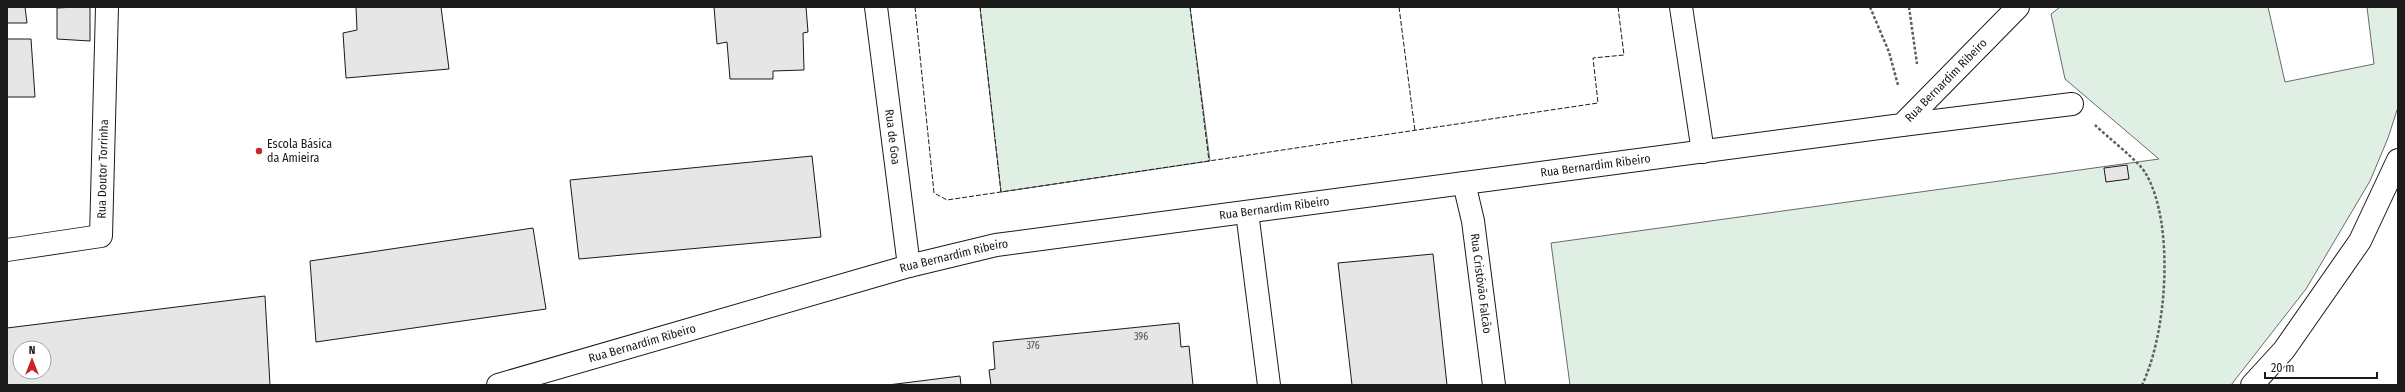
<svg xmlns="http://www.w3.org/2000/svg" width="2405" height="392" font-family="'Fira Sans Condensed',sans-serif">
  <style>
    .green { fill: #e0efe3; stroke: #6a6a6a }
    .building { fill: #e6e6e6; stroke: #1a1a1a; fill-rule: evenodd }
    .lines { fill: none; stroke-linecap: round; stroke-linejoin: round }
    .minor-casing { stroke: #1a1a1a; stroke-width: 24 }
    .highway-casing { stroke: #1a1a1a; stroke-width: 24 }
    .path { stroke: #5f5f5f; stroke-width: 2.5; stroke-dasharray: 3 2; stroke-linecap: butt }
    .minor { stroke: #fff; stroke-width: 22 }
    .highway { stroke: #fff; stroke-width: 22 }
    .fence { stroke: #1a1a1a; stroke-width: 1; stroke-dasharray: 5 2; stroke-linecap: butt }
    .poi-dot { fill: #c62828; stroke: #fff; stroke-width: 1.5 }
    .labels { text-anchor: middle; stroke-width: 3; stroke-linejoin: round; paint-order: stroke }
    .number-label { font-size: 10px; fill: #4d4d4d }
    .street-label { font-size: 12px; fill: #1a1a1a; stroke: #fff }
    .poi-label { font-size: 12px; fill: #1a1a1a; stroke: #fff; text-anchor: start }
  </style>
  <rect width="100%" height="100%" fill="#fff"/>
  <path class="green" d="M980,7H1190L1210,161L1001,192Z
    M2060,7H2268L2285,82L2374,64L2367,7H2398V107L2388,138L2370,181L2306,289L2231,385H1570L1551,243L2159,159L2065,79L2051,14Z"/>
  <path class="building" d="M7,7H25L27,23H7Z
    M76,7H90V41L57,39V8Z
    M356,7H441L449,69L346,78L343,33L357,30Z
    M714,7H806L808,32L803,33L804,70L773,71V79H730L727,42L717,44Z
    M7,39H31L35,97H7Z
    M812,156L821,237L579,259L570,180Z
    M2127,165L2129,179L2106,182L2104,168Z
    M533,228L546,309L316,342L310,261Z
    M1433,254L1447,385H1352L1338,263Z
    M265,296L270,385H7V328ZM20,348H44V372H20Z
    M1179,323L1181,347L1189,346L1193,385H991L989,370L995,369L993,342Z
    M960,376L961,385H888Z"/>
  <g class="lines">
    <g class="minor-casing">
      <g id="minor">
        <path id="s1" d="M876,7L909,266"/>
        <path d="M1681,7L1703,152"/>
        <path d="M1902,125L2072,104"/>
        <path id="s2" d="M1464,183L1473,221L1494,385"/>
        <path d="M1247,212L1269,385"/>
        <path id="s3" d="M7,250L101,236L107,7"/>
        <path id="s4" d="M498,385L909,266L996,245L1902,125L2018,7"/>
      </g>
    </g>
    <g class="highway-casing">
      <path id="highway" d="M2252,385L2284,350L2360,241L2398,160"/>
    </g>
    <path class="path" d="M1870,7L1889,52L1898,85
      M1909,7L1917,64
      M2095,125C2106,136 2140,162 2146,174C2175,224 2167,334 2142,385"/>
    <use href="#minor" class="minor"/>
    <use href="#highway" class="highway"/>
    <path class="fence" d="M915,7L934,193L947,200L1598,103L1593,58L1624,55L1618,7
      M980,7L1001,192
      M1190,7L1209,161
      M1399,7L1415,131"/>
  </g>
  <circle class="poi-dot" cx="259" cy="151" r="4"/>
  <g class="labels">
    <g class="number-label">
      <text x="1141" y="340">396</text>
      <text x="1033" y="349">376</text>
    </g>
    <g class="street-label">
      <text dy="4" stroke="none"><textPath href="#s4" startOffset="1494">Rua Bernardim Ribeiro</textPath></text>
      <text dy="4" stroke="none"><textPath href="#s1" startOffset="131">Rua de Goa</textPath></text>
      <text dy="4" stroke="none"><textPath href="#s4" startOffset="1122">Rua Bernardim Ribeiro</textPath></text>
      <text dy="4" stroke="none"><textPath href="#s3" startOffset="162">Rua Doutor Torrinha</textPath></text>
      <text dy="4" stroke="none"><textPath href="#s4" startOffset="798">Rua Bernardim Ribeiro</textPath></text>
      <text dy="4" stroke="none"><textPath href="#s4" startOffset="474">Rua Bernardim Ribeiro</textPath></text>
      <text dy="4" stroke="none"><textPath href="#s2" startOffset="102">Rua Cristóvão Falcão</textPath></text>
      <text dy="4" stroke="none"><textPath href="#s4" startOffset="150">Rua Bernardim Ribeiro</textPath></text>
    </g>
    <g class="poi-label">
      <text x="267" y="148">Escola Básica<tspan x="267" dy="14">da Amieira</tspan></text>
    </g>
  </g>
  <rect width="2405" height="392" fill="none" stroke="#1a1a1a" stroke-width="16"/>
  <g transform="translate(32 360)"><circle r="19" fill="#ffffff" stroke="#a3a3a3"/>
  <path d="M0-3L7 15L0 10L-7 15Z" fill="#c62828"/>
  <text y="-6" font-size="11" font-weight="bold" text-anchor="middle" fill="#1a1a1a">N</text>
  </g>
  <path d="M2265 372v6h112v-6" fill="none" stroke="#1a1a1a" stroke-width="2"/>
  <text x="2271" y="372" font-size="12" fill="#1a1a1a" stroke="#ffffff" stroke-width="3" paint-order="stroke">20 m</text>
</svg>
